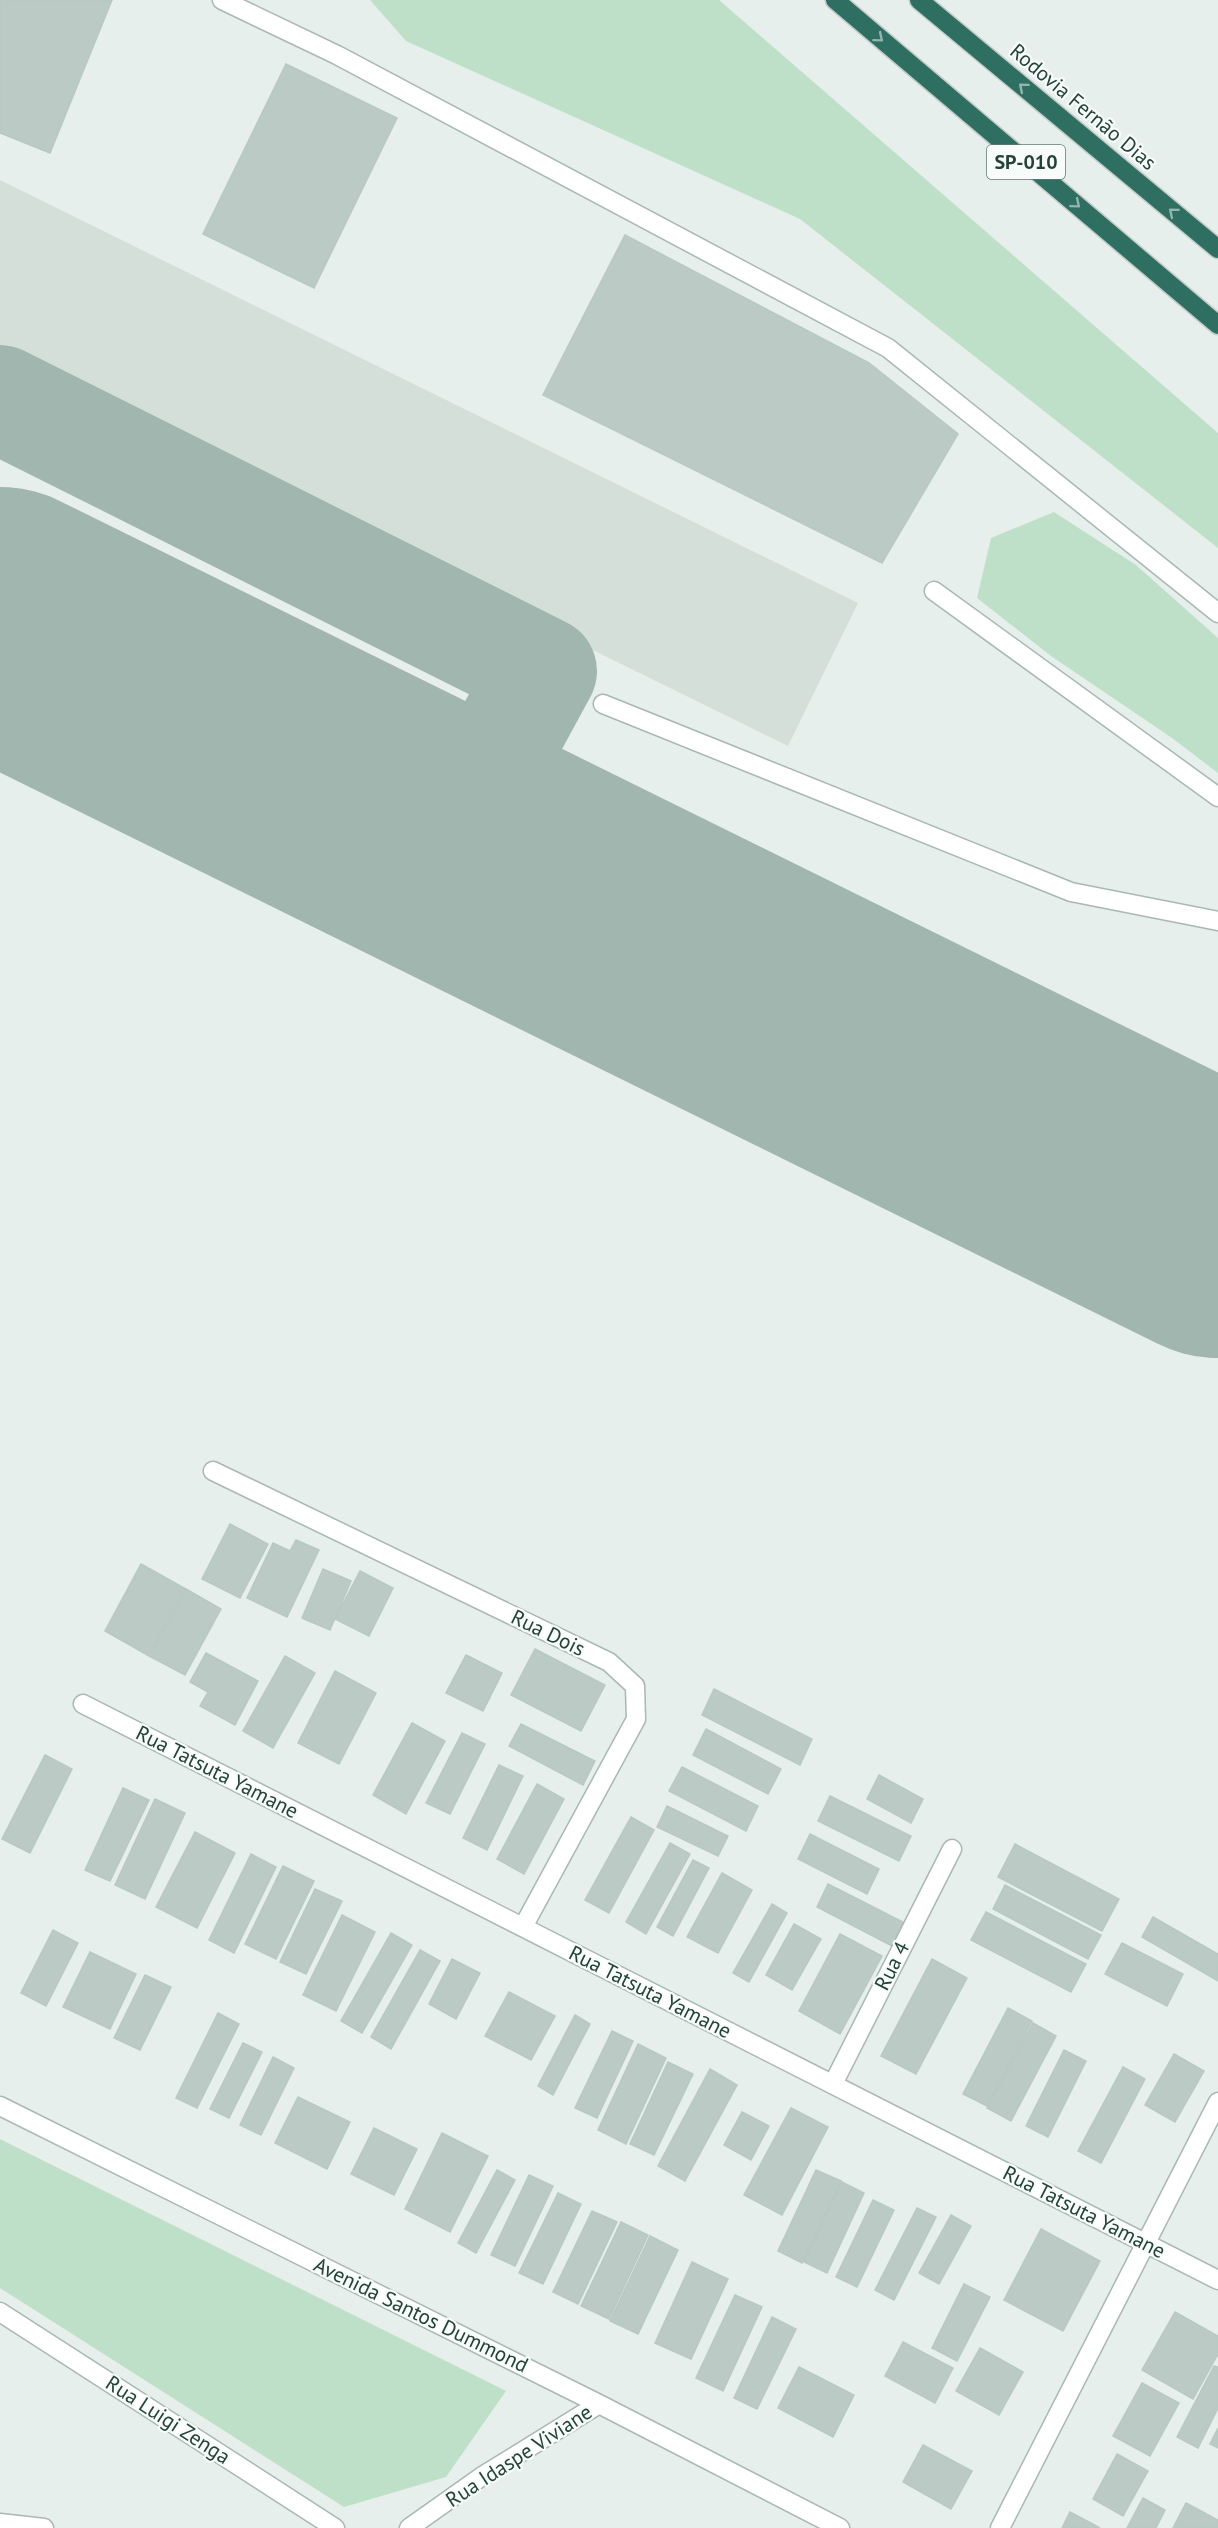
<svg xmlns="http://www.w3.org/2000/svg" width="1218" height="2528" font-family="'PT Sans',sans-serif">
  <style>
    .built { fill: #d4dfda }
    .green { fill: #bfe0c8 }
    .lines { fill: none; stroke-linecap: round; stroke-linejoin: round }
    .taxiway { stroke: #a2b6b0; stroke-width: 108 }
    .runway { stroke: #a2b6b0; stroke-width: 270 }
    .building { fill: #bbcac4; stroke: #b8c9c2; stroke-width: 1.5 }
    .service-casing { stroke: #a8b8b2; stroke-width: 21 }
    .minor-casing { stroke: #a8b8b2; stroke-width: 21 }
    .motorway-casing { stroke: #c2cac8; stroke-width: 21 }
    .service { stroke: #fff; stroke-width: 18 }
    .minor { stroke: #fff; stroke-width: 18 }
    .motorway { stroke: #2f6f62; stroke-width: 18 }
    .oneway { stroke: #93b5ae }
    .labels { text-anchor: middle; stroke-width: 4.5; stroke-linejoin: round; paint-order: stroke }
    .shield { fill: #f7fbf9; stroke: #637a73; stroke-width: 1.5 }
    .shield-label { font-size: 20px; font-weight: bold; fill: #24423a }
    .street-label { font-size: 21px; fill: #24423a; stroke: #f7fbf9 }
  </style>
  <rect width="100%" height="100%" fill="#e6efeb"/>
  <path class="built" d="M0,180L858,603L788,746L0,358Z"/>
  <path class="green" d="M370,0H719L1218,433V548L800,219L406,41Z
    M1054,512L1136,565L1218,638V773L1172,738L1051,656L977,598L991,538Z
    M0,2139L506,2391L446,2477L344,2507L0,2288Z"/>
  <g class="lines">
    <path class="taxiway" d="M0,399L543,671L449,844"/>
    <path class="runway" d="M0,622L1218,1223"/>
  </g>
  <path class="building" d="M0,0H112L50,153L0,133Z
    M286,64L397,118L314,288L203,234Z
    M625,235L869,363L958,434L882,563L543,395Z
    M230,1524L268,1544L240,1598L202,1579Z
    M296,1540L319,1550L287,1617L247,1598L273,1543L290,1551Z
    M141,1564L186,1589L149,1656L105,1631Z
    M323,1569L351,1581L330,1630L302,1618Z
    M360,1571L393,1588L369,1636L335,1619Z
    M186,1589L221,1609L185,1675L149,1656Z
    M535,1649L605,1685L581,1731L511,1695Z
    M206,1653L258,1681L235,1725L200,1706L208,1692L190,1682Z
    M466,1655L502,1673L483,1711L446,1693Z
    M285,1656L315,1673L273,1748L243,1731Z
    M335,1671L376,1693L339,1764L298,1743Z
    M714,1689L812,1739L800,1765L702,1715Z
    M412,1723L445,1741L406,1814L373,1795Z
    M521,1724L595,1761L583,1785L509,1746Z
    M706,1729L781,1769L768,1794L693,1755Z
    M462,1733L485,1744L450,1814L426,1803Z
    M45,1755L72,1769L30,1853L2,1839Z
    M499,1765L523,1776L487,1850L463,1838Z
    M682,1767L758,1806L746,1831L669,1791Z
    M879,1775L923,1799L911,1823L867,1799Z
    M537,1784L564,1799L524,1874L497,1859Z
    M123,1788L149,1800L110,1881L85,1870Z
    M830,1796L911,1836L899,1861L818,1821Z
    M155,1799L185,1813L145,1899L115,1885Z
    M667,1806L728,1836L718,1856L657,1827Z
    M631,1817L654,1830L609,1913L585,1900Z
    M195,1832L235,1853L197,1928L156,1907Z
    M810,1834L879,1869L867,1894L798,1859Z
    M670,1843L690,1854L646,1934L626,1922Z
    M1015,1844L1119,1899L1102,1931L998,1877Z
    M251,1854L276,1867L234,1953L209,1940Z
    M693,1860L709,1868L673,1936L657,1927Z
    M283,1866L314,1881L276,1959L245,1944Z
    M722,1873L752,1890L718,1953L687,1937Z
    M828,1884L903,1922L892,1946L817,1907Z
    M1005,1885L1101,1935L1088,1959L993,1909Z
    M315,1889L342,1901L306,1974L280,1962Z
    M772,1904L787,1913L749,1982L733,1973Z
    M986,1912L1086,1964L1071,1992L971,1940Z
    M342,1915L375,1932L336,2011L303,1995Z
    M1153,1917L1218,1954V1981L1142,1937Z
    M794,1924L821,1939L792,1990L766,1975Z
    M53,1930L78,1943L46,2006L21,1993Z
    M391,1933L412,1945L362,2033L341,2021Z
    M840,1934L882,1956L840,2034L799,2011Z
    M1122,1943L1183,1974L1167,2006L1105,1974Z
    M420,1950L440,1961L391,2049L371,2037Z
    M90,1952L136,1974L110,2029L63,2007Z
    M452,1959L480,1973L456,2019L429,2004Z
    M932,1959L967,1978L916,2074L881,2056Z
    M145,1975L171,1987L140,2050L114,2038Z
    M509,1992L555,2016L531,2060L485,2036Z
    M1008,2008L1032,2021L987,2106L963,2094Z
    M218,2013L239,2024L197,2108L176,2098Z
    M575,2015L590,2024L553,2095L538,2086Z
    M1033,2023L1056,2036L1011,2121L987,2108Z
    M612,2031L633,2041L597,2118L575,2108Z
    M243,2043L262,2052L229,2118L210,2109Z
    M638,2044L666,2058L626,2144L598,2130Z
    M1064,2050L1086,2061L1048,2137L1026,2126Z
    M1174,2054L1204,2071L1175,2122L1145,2105Z
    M273,2057L294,2068L261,2135L240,2125Z
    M668,2062L693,2074L654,2155L630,2144Z
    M1123,2067L1145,2079L1101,2163L1078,2151Z
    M710,2069L737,2085L685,2181L658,2166Z
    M298,2097L350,2122L327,2169L275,2143Z
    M791,2108L828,2127L782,2215L744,2195Z
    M742,2112L769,2126L751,2160L724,2145Z
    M374,2128L417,2149L394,2195L351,2174Z
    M442,2133L488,2156L450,2232L405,2209Z
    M497,2170L515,2180L476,2253L458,2243Z
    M816,2170L841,2181L802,2263L778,2251Z
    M529,2175L553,2186L515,2266L491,2255Z
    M842,2182L864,2193L827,2273L804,2262Z
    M558,2193L581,2204L543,2284L519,2273Z
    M873,2200L894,2210L857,2287L836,2277Z
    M917,2208L936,2217L894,2300L875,2290Z
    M592,2211L617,2222L578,2304L553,2292Z
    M951,2215L971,2226L939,2284L919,2273Z
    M621,2222L648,2235L609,2319L581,2306Z
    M1041,2229L1100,2261L1063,2331L1004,2300Z
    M650,2236L678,2250L638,2334L610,2321Z
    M692,2262L728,2279L691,2359L655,2343Z
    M964,2284L990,2297L957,2361L932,2348Z
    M735,2295L762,2307L723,2391L696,2378Z
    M1175,2312L1218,2336V2354L1193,2399L1142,2370Z
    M772,2317L796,2329L757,2409L734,2398Z
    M903,2342L953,2368L935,2403L885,2376Z
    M980,2348L1023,2372L999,2415L956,2391Z
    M1214,2366L1218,2367V2408L1198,2448L1177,2437Z
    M799,2367L854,2395L833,2437L778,2408Z
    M1142,2383L1179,2403L1150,2456L1113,2436Z
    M1218,2428V2448L1210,2444Z
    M923,2445L972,2471L951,2509L903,2482Z
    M1117,2454L1148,2471L1123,2516L1093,2499Z
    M1143,2498L1165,2510L1156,2528H1127Z
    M1186,2503L1218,2520V2528H1173Z
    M1070,2512L1100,2528H1062Z"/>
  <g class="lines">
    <g class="service-casing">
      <path id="service" d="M934,591L1218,797
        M603,704L1071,892L1218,921"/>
    </g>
    <g class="minor-casing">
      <path id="minor" d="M222,0L337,55L888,348L1218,613
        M213,1471L609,1662L635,1686L636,1719L523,1927
        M83,1704L1218,2280
        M833,2084L952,1849
        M0,2106L599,2404L840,2528
        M0,2312L335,2528
        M0,2523L44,2528
        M409,2528L481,2477L599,2404
        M1000,2528L1218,2102"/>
    </g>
    <g class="motorway-casing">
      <path id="motorway" d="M835,0L1218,325
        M919,0L1218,249"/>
    </g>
    <use href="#service" class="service"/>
    <use href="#minor" class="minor"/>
    <use href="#motorway" class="motorway"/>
  </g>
  <defs><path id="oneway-chevron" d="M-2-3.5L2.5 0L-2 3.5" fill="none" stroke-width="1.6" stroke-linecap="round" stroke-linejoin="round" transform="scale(1.5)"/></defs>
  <g class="oneway">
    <use href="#oneway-chevron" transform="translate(879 38) rotate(40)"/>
    <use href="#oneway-chevron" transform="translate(1023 87) rotate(-140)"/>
    <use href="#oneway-chevron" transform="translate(1076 204) rotate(40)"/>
    <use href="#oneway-chevron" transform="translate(1173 212) rotate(-140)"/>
  </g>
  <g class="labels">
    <rect class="shield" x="987" y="145" width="78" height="34" rx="4.5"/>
    <g class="shield-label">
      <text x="1026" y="169">SP-010</text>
    </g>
    <g class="street-label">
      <text transform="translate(1083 107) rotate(40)" y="7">Rodovia Fernão Dias</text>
      <text transform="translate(548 1633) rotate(26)" y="7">Rua Dois</text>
      <text transform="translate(217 1772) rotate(27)" y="7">Rua Tatsuta Yamane</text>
      <text transform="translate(892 1966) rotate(-63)" y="7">Rua 4</text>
      <text transform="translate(650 1992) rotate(27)" y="7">Rua Tatsuta Yamane</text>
      <text transform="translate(1084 2212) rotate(27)" y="7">Rua Tatsuta Yamane</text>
      <text transform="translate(421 2315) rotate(26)" y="7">Avenida Santos Dummond</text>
      <text transform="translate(168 2420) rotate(33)" y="7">Rua Luigi Zenga</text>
      <text transform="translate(519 2456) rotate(-33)" y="7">Rua Idaspe Viviane</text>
    </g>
  </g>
</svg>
